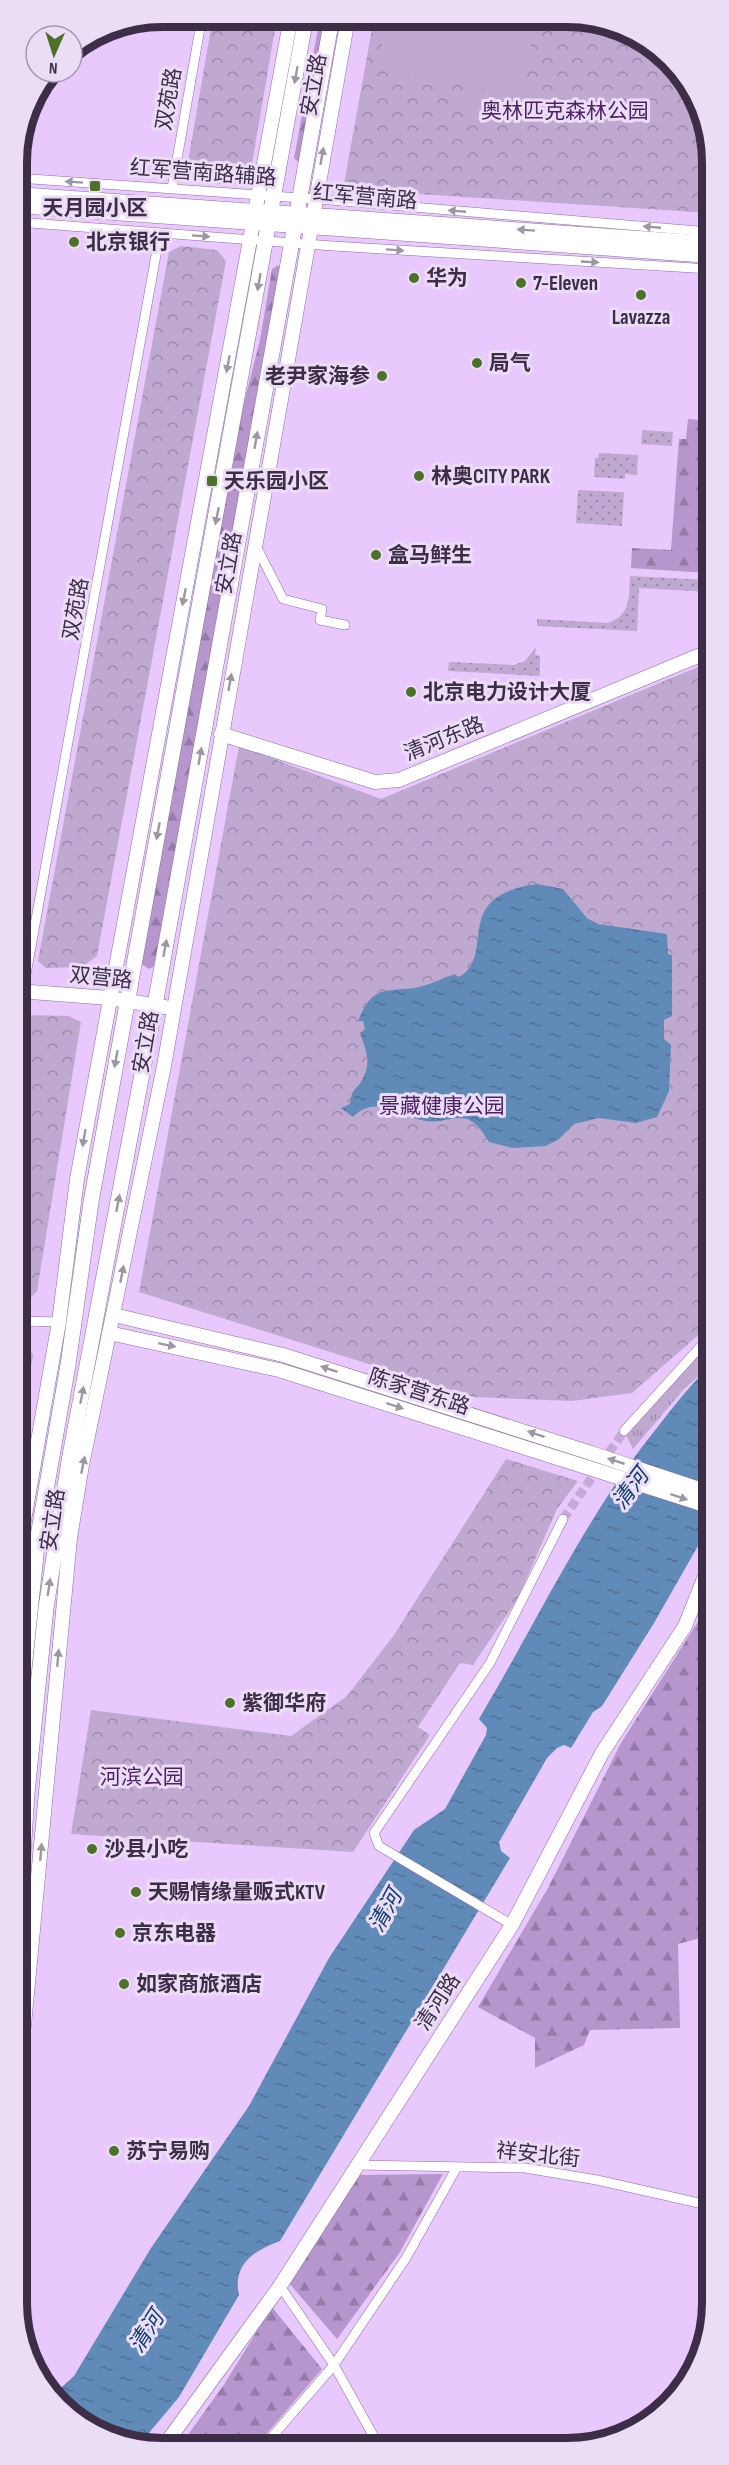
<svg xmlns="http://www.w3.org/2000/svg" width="729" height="2465" viewBox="0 0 729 2465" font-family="'Sofia Sans Condensed','Noto Sans SC',sans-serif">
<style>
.grass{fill:url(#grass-tufts)}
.forest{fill:url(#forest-firs)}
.park{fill:url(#park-crowns)}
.garden{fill:url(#garden-dots)}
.pitch{fill:#c0a9d0}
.water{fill:url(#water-ripples)}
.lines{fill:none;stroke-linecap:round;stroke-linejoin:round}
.street-tunnel{stroke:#c6a9d9;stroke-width:9;stroke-dasharray:9 4.5;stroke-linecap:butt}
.street-casing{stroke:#906ba8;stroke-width:10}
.secondary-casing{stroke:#906ba8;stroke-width:15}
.primary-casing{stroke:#906ba8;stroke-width:16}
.street{stroke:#fff;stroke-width:9}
.secondary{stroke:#fff;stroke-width:14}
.primary{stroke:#fff;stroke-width:15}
.secondary-bridge-casing{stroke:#906ba8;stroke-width:15;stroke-linecap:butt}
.secondary-bridge{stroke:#fff;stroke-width:14}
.oneway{fill:#9e96a3}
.poi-dot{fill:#4d7129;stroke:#ecddf7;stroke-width:2}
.labels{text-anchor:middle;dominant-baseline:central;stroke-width:6;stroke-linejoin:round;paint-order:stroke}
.street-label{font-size:21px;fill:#3d2d47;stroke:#ecddf7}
.park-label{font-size:21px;fill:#4c2263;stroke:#ecddf7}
.poi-label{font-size:21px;font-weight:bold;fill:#3d2d47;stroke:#ecddf7;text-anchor:start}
.water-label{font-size:22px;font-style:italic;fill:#103e6b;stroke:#ecddf7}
.rim{fill:none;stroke:#3d2d47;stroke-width:8}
</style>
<defs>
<pattern id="grass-tufts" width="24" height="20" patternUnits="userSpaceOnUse" patternTransform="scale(1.5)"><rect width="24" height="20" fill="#c0a9d0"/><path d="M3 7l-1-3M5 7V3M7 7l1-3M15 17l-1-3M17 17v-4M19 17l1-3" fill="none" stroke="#9d8aab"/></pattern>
<pattern id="forest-firs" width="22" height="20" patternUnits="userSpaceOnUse" patternTransform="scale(1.5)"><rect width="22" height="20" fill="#b696cc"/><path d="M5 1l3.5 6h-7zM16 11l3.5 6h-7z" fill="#957ba7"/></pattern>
<pattern id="park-crowns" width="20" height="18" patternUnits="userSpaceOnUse" patternTransform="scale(1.5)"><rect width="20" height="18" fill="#c0a9d0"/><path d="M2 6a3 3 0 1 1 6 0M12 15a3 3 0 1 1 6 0" fill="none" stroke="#9d8aab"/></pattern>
<pattern id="garden-dots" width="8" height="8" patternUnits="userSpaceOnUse" patternTransform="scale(1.5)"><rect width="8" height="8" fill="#c0a9d0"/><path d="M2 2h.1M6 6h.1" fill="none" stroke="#9d8aab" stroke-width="1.8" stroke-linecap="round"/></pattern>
<pattern id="water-ripples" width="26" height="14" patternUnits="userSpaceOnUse" patternTransform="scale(1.5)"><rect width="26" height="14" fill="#608ab8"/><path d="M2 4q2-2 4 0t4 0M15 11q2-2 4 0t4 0" fill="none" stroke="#507197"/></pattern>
</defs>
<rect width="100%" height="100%" fill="#e8c8fd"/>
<path class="grass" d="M711,1335V1366L684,1389L633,1449L624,1431Z"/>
<path class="forest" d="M320,18H335L300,164L294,158Z
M278,265L283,270L155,966L149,969L140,963L235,438L260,340L272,269Z
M688,419L710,421V571L708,573L631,568L632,548L671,550L679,439H686Z
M711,1601L712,1935L678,1944L680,2028L590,2030L584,2045L535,2068V2038L478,2007L548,1888L621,1743Z
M443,2174L400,2252L337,2339L289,2283L357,2175Z
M272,2307L322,2369L256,2446H180L225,2383Z"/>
<path class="park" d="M213,17H277L251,170L234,185L197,182L186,173Z
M374,18L596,19L670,59L710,134V213L343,189Z
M181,246L217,250L226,261L97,956L82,967L46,968L38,961L169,252Z
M710,662L711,873L708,875L706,1142L711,1149V1324L632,1393L572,1401L474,1397L139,1292L239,746L381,799Z
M26,1015L69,1016L81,1022L37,1291L22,1306H18V1058Z
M18,1336H21L33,1355L18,1444Z
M506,1459L578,1481L557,1509L518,1598L473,1665L460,1663L418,1727L430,1735L353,1852L71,1834L91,1710L291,1736L347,1696L394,1635Z"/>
<path class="garden" d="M642,430L673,432L672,446L641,444Z
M599,453L638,455L637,475L625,474V479L594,477L595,458H598Z
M578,490L624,492L622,526L576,523Z
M630,576L710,580V592L639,588L637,631L537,626V619L608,623C631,615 629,597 630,576Z
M536,647L535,655L540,656V676L448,671L449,662L514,665L525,661Z"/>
<path class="pitch" d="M387,18L471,19L533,30L522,96L377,70Z
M465,88L524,99L520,121L461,111Z"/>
<path class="water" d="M537,884L563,889L587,918L598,924L667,934L668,954L672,955V1016L664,1020V1039L671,1045L669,1091L657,1117L636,1123L599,1118L574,1124L559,1139L546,1146L513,1148L489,1142C483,1133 478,1123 467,1119C454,1115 439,1124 426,1121C400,1117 377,1093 353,1117L341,1108L350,1104C353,1085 355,1093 362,1080C372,1063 366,1050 360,1033L365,1029L363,1021H358C372,986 383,992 414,988C428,986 442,978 455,974L458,978C499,954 448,896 537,884Z
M711,1366V1523L654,1623L602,1706L593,1712L571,1748L564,1745L557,1748L547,1758L499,1842L501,1851L510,1858L280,2241C255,2250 232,2264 239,2295L179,2397L138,2446L59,2406L53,2395L74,2376L151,2248L249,2106L329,1958L414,1830L445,1809L486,1735L487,1728L479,1719C538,1620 587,1513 660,1424C676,1403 692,1383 711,1366Z"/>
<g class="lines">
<path class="street-tunnel" d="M563,1519L624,1431"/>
<g class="street-casing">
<path id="street" d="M17,178L330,200L710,232
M172,188L202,17
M17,222L333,246L710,269
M255,544L283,599L322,609L320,620L345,625
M23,991L160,233
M18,1321L59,1322
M624,1431L711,1335
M512,1925L379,1846L374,1833L490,1663L563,1519
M357,2165L525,2168L597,2180L712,2206
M280,2286L334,2365L379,2446
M264,2446L334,2365L406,2258L457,2167"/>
</g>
<g class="secondary-casing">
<path id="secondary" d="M17,194L710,243
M17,206L710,256
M221,734L375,782L399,780L710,651
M18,991L109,998L165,1007
M114,1315L283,1355L591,1453
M109,1333L279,1370L583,1466
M18,1554L59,1322L77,1179L291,17
M19,2078L70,1538L82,1465L164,1066L348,18
M164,2446L280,2286L512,1925L602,1753L685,1626L711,1561"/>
</g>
<g class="primary-casing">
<path id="primary" d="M19,1717L38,1536L68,1365L91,1202L306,17
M19,1917L27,1793L46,1608L69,1461L155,1005L332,18"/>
</g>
<use href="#street" class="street"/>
<use href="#secondary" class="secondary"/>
<use href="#primary" class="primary"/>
<g class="secondary-bridge-casing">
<path id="secondary-bridge" d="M591,1453L711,1493
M583,1466L711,1507"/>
</g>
<use href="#secondary-bridge" class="secondary-bridge"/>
</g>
<defs><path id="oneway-solid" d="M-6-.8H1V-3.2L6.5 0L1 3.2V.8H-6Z" transform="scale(1.5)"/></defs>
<g class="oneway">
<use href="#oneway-solid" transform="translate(296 75) rotate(100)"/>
<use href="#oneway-solid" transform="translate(322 156) rotate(-80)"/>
<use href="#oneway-solid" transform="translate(74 182) rotate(-176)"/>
<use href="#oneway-solid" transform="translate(457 211) rotate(-175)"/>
<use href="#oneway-solid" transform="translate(652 227) rotate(-175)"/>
<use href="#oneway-solid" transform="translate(526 230) rotate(-176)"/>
<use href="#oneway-solid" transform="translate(201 236) rotate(4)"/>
<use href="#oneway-solid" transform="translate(395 250) rotate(4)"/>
<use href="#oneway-solid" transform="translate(590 262) rotate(3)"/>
<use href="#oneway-solid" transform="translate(259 282) rotate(100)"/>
<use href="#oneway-solid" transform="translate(228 364) rotate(101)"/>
<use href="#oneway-solid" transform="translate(256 440) rotate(-80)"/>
<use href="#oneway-solid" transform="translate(217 516) rotate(101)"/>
<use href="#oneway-solid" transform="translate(184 597) rotate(101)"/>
<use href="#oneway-solid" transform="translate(230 682) rotate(-80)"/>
<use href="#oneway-solid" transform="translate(200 756) rotate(-80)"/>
<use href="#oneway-solid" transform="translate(158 831) rotate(101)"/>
<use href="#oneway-solid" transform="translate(165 948) rotate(-80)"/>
<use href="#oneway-solid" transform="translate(116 1059) rotate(100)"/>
<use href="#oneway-solid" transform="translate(84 1138) rotate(100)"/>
<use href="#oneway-solid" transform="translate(118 1203) rotate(-79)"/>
<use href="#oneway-solid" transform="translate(122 1274) rotate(-79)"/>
<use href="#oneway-solid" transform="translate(167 1345) rotate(12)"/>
<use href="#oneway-solid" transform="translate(329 1369) rotate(-162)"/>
<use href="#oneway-solid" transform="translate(82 1395) rotate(-79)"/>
<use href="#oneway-solid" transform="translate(395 1406) rotate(18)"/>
<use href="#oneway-solid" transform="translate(536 1434) rotate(-161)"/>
<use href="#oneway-solid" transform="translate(616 1461) rotate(-162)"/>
<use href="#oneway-solid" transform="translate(83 1465) rotate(-79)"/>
<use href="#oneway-solid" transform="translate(679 1497) rotate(18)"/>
<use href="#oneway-solid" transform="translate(49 1587) rotate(-81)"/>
<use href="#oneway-solid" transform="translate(58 1658) rotate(-85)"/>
<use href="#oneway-solid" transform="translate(41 1852) rotate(-85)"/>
</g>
<g class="poi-dot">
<rect x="89" y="180" width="12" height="12" rx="3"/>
<circle cx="74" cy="242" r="6"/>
<circle cx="414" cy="278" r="6"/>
<circle cx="521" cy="283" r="6"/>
<circle cx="641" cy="295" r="6"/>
<circle cx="477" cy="363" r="6"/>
<circle cx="382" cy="376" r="6"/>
<circle cx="419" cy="476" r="6"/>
<rect x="206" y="475" width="12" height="12" rx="3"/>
<circle cx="376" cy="555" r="6"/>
<circle cx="411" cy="692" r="6"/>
<circle cx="230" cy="1703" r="6"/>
<circle cx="92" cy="1849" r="6"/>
<circle cx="136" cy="1892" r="6"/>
<circle cx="120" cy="1933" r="6"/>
<circle cx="124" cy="1984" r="6"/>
<circle cx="114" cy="2151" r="6"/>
</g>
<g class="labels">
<g class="street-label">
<text transform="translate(314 85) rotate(-80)">安立路</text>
<text transform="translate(169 99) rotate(-80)">双苑路</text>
<text transform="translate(203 173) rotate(4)">红军营南路辅路</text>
<text transform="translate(365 197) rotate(5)">红军营南路</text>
<text transform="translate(229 563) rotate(-80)">安立路</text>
<text transform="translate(76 609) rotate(-80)">双苑路</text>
<text transform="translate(444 739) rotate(-22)">清河东路</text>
<text transform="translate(101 978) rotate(6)">双营路</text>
<text transform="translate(146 1042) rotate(-80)">安立路</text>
<text transform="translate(419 1392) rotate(18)">陈家营东路</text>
<text transform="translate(53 1520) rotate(-82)">安立路</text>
<text transform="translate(438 2002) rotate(-57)">清河路</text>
<text transform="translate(538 2155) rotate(6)">祥安北街</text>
</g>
<g class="park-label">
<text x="565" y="111">奥林匹克森林公园</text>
<text x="442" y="1106">景藏健康公园</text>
<text x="142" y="1777">河滨公园</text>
</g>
<g class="poi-label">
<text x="95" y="208" text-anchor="middle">天月园小区</text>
<text x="86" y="242">北京银行</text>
<text x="426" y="278">华为</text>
<text x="533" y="283">7-Eleven</text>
<text x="641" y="317" text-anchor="middle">Lavazza</text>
<text x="489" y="363">局气</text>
<text x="370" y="376" text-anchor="end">老尹家海参</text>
<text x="431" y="476">林奥CITY PARK</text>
<text x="224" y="481">天乐园小区</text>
<text x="388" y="555">盒马鲜生</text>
<text x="423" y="692">北京电力设计大厦</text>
<text x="242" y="1703">紫御华府</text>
<text x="104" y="1849">沙县小吃</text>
<text x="148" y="1892">天赐情缘量贩式KTV</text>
<text x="132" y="1933">京东电器</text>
<text x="136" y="1984">如家商旅酒店</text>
<text x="126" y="2151">苏宁易购</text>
</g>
<g class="water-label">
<text transform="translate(631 1489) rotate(-53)">清河</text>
<text transform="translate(386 1911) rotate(-61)">清河</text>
<text transform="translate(147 2332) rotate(-57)">清河</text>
</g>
</g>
<path d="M0 0H729V2465H0ZM162 27H567A135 135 0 0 1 702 162V2303A135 135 0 0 1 567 2438H162A135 135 0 0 1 27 2303V162A135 135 0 0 1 162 27Z" fill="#ecddf7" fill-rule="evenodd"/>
<path class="rim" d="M162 27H567A135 135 0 0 1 702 162V2303A135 135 0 0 1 567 2438H162A135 135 0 0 1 27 2303V162A135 135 0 0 1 162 27Z"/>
<g transform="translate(54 54) rotate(183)"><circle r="28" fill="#ecddf7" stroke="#a697b1" stroke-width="1.5"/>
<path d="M0-4.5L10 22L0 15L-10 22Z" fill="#4d7129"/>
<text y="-9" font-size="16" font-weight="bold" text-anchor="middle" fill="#3d2d47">N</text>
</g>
</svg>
